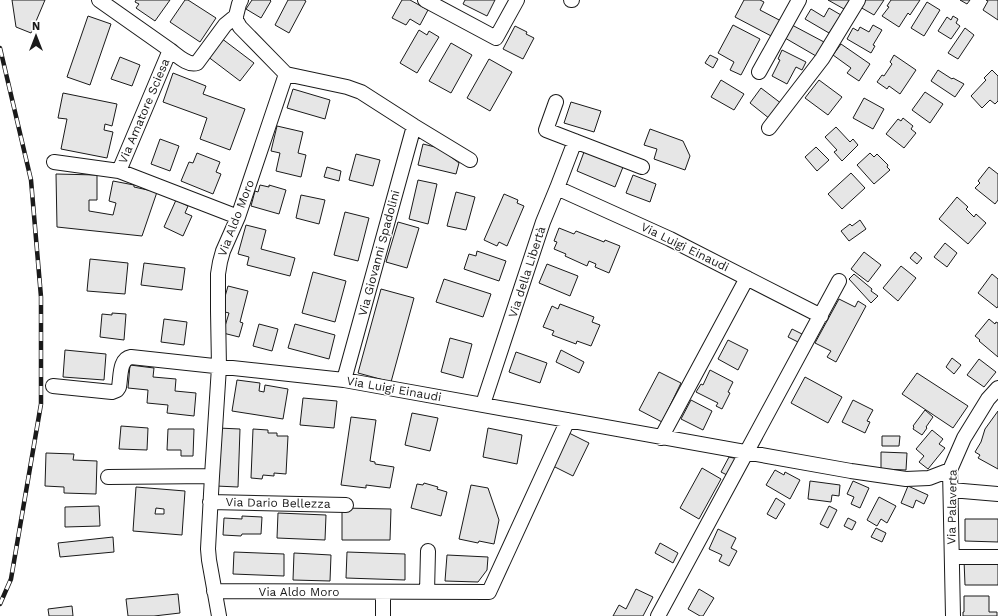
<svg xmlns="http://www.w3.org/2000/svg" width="998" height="616" viewBox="0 0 998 616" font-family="'Work Sans',sans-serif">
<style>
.building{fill:#e6e6e6;stroke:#1a1a1a;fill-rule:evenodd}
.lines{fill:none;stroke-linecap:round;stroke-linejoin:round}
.minor-casing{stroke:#1a1a1a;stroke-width:16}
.minor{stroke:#fff;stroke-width:14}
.rail-casing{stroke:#1a1a1a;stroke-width:4.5}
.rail{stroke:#fff;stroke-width:3;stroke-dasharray:9;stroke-linecap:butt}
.labels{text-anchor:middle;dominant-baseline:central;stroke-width:3;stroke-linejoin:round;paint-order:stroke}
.street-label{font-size:12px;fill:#1a1a1a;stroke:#fff}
</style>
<rect width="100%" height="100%" fill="#fff"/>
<path class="building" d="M12,0H45L31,33L16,27Z
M136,0H170L155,21L136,8L139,4L135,2Z
M185,0H188L216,18L200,42L170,22Z
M252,0H270L271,1L261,18L246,9Z
M288,0H304L306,1L289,33L275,25Z
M402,0H410L428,10L420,25L410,19L406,25L392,18Z
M465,0H495L487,16L463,4Z
M744,0H760L764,2L760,10L783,22L775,38L735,17Z
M828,0H850L844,9Z
M864,0H884L874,15L860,7Z
M891,0H920L910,15L908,13L899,27L882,16L889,7L887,6Z
M960,0H970L967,4Z
M986,0H998V20L983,10L988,1Z
M927,2L940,10L924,36L911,28Z
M829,8L841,15L829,33L805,19L811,9L824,17Z
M88,16L111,24L90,85L67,77Z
M953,16L958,19L956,23L960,26L951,39L938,31L947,17L951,20Z
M733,25L760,39L741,75L730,70L734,62L718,53Z
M792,25L824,42L816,56L785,38Z
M873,25L882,30L873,45L875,46L871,53L847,39L853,28L858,31L860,27L869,32Z
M515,26L527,32L526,34L534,38L523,59L503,49Z
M965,28L974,35L958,59L948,53Z
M419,30L427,35L429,31L439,37L417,73L400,63Z
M221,38L254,63L240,81L207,56Z
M451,43L472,55L451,93L429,81Z
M841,44L870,64L859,81L847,73L851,68L833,55Z
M782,50L806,62L802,70L796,67L787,84L772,76L780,60L778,59Z
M710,55L718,59L713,68L705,63Z
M894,55L916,70L900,94L889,86L887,89L877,82L882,75L884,76L892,64L890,62Z
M120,57L140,65L132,86L111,79Z
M489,59L512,72L490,111L467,98Z
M938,70L952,79L953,78L964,84L955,97L931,81Z
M992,70L998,76V101L995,104L990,100L982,108L971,96L986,80L984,78Z
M173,73L206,86L203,94L245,109L230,150L200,139L207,118L163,102Z
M721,80L744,94L734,110L711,97Z
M819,80L842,97L828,115L805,98Z
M761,88L782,104L770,119L750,103Z
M293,89L330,100L325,119L287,108Z
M925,92L943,104L930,123L912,110Z
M63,93L117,104L112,126L105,124L104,130L113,132L107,158L61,149L67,119L58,118Z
M864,98L884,109L873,129L853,118Z
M571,102L601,111L594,132L564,123Z
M903,118L913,126L911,129L916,133L904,148L886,134L898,119L901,121Z
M277,126L303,132L298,153L306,155L301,177L276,171L280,153L271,151Z
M836,127L850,142L853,139L858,145L842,161L834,152L837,150L825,137Z
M650,129L683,141L690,156L685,170L654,159L657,149L644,145Z
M160,139L179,146L170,171L151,164Z
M423,144L439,148L459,163L456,174L418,165Z
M816,147L829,160L817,171L805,157Z
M584,152L623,167L615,187L577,171Z
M197,153L220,162L216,172L221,174L213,194L181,181L189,162L193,163Z
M870,153L874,157L877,154L888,165L887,167L890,170L874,184L857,165Z
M356,154L380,160L373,186L349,180Z
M327,167L341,171L339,181L324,177Z
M989,167L998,174V200L995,204L975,188L980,183L978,181Z
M851,173L865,188L842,209L828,194Z
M56,174L97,175V200H89V211L113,215L116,203L109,201L113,181L134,185V187L157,192L142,236L57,227Z
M633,175L656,184L650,202L626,193Z
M418,180L437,184L428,224L409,219Z
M260,185L269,187V185L286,190L279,214L251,206L255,191L258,192Z
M456,192L475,197L466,230L447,226Z
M504,194L518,200L517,203L524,206L507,246L499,242L497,246L484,240Z
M301,195L325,200L319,224L296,218Z
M957,197L968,207L966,209L974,217L976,214L986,223L968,244L939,219Z
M176,200L188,206L185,213L192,216L183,236L164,227Z
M345,212L369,218L358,261L334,255Z
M860,220L866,229L849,241L841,231L850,224L852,226Z
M398,222L419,228L407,268L386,262Z
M246,225L266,230L261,249L295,258L290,276L247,265L249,257L238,254Z
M559,228L574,234L576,231L604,242L605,240L620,246L609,273L595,267L596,264L589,261L587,266L565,256L566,254L554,249L557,242L554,241Z
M945,243L957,253L947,267L934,257Z
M477,251L506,261L499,281L464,269L469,254L476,256Z
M864,252L881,265L868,282L851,269Z
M915,252L922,258L917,264L910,258Z
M90,259L128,263L125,294L87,291Z
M144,263L185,268L182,290L141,285Z
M547,264L578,276L570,296L539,283Z
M901,266L916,278L898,301L883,288Z
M313,272L346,281L335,322L302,313Z
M854,274L872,289L871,291L878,296L871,303L849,279Z
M992,274L998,279V306L997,308L978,293Z
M444,279L491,294L483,317L436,302Z
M228,286L248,291L240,322L243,323L239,337L223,333L229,313L221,311Z
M381,289L414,298L391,382L358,373Z
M839,299L855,307L858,301L866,306L836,362L827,357L831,351L815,343Z
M560,304L594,317L592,322L600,325L591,346L577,341L576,344L552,335L554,331L543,327L552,306L558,309Z
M112,313L126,314L124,340L100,337L102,314L112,315Z
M164,319L187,322L184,345L161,342Z
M989,319L995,324L996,322L998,323V357L979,341L980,340L975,336Z
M259,324L278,329L272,351L253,346Z
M295,324L335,335L329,359L288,348Z
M792,329L804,335L800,343L788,337Z
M450,338L472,344L463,378L441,372Z
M728,340L748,350L738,370L718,359Z
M65,350L106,354L104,380L63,377Z
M561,350L584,362L579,373L556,362Z
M516,352L547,363L540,383L509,372Z
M952,358L961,365L954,374L946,367Z
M979,359L996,372L984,387L967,375Z
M130,365L154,368L153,377L176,379L175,391L196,393L194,416L167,413L168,405L147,403L148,390L128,388Z
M710,370L733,382L728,392L730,393L722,409L716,406L718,403L696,392L701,384L703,385Z
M659,372L681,383L662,422L639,410Z
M917,373L968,406L953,428L902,394Z
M805,377L842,397L828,423L791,403Z
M237,380L260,383L259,391L264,392L265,385L288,389L283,419L232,411Z
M303,398L337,401L334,428L300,425Z
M691,400L712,411L703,430L681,419Z
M853,400L873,410L867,421L870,422L865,433L842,422Z
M925,410L933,417L926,427L927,428L922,435L913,429L914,427L913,426Z
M998,411V469L978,458L980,455L975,452L981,442L985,429Z
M412,413L438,418L430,451L405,445Z
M351,417L376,420L370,461L375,462V464L394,467L390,488L366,485V488L341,485Z
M121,426L148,428L147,450L119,449Z
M218,428L240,429L238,487L216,486Z
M488,428L522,435L517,464L483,457Z
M168,429H194L193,456H181V450H167Z
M253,429L268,430V433H277V436H288L286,474L274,473V476L263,475L262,479L251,478Z
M932,430L943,439L939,444L945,448L928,469L919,462L924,456L916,449Z
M569,433L589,443L573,476L553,466Z
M882,436H900L899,446H882Z
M881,452L907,453L906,470L881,469Z
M46,453L74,454L73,460L97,461L96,494L64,493V487L45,486Z
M729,457L738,459L729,476L721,472Z
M702,468L721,479L699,519L680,508Z
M775,470L784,475L785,472L800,480L790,499L766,485Z
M810,481L840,485L839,496L832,495L831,502L808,499Z
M853,481L869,488L860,508L851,504L854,497L847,494Z
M424,483L438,487L437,489L447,492L441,516L411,508L417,484L423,485Z
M471,485L488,488L499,520L494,544L479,541L478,543L459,539Z
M908,486L928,495L924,504L916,500L913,508L901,503Z
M136,487L185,491L182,535L133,531ZM156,508L164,509V514H155Z
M879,497L896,506L887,523L881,519L877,526L867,520Z
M776,498L785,504L776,519L767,514Z
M99,506L100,526L65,527V507Z
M829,506L837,510L828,528L820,524Z
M342,508L391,509L390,540H342Z
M278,513L326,515L325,540L277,538Z
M242,516L262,517L261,534H242L241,536L223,535L224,518L242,519Z
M848,518L856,522L852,530L844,526Z
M965,519H998V542L965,541Z
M876,528L886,533L882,542L871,537Z
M718,529L736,538L731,548L737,551L729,566L719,561L722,555L709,549Z
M113,537L114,552L60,557L58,543Z
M660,543L678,553L673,563L655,553Z
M234,552L284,554V576L233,574Z
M347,552L405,554V580L346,578Z
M294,553L331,555L330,581L293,580Z
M447,555L488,557L487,570L478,582L445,581Z
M964,560H998V585H965Z
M636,589L653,597L643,616H613L619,605L626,609Z
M699,589L714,598L703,616H700L688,609Z
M178,594L180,613L154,616H128L126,599Z
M964,596H989V612H997V616H963V612H964Z
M72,606L73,616H49L48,609Z"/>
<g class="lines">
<g class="minor-casing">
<path id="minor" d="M99,0L170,50
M425,0L496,38L517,0
M571,0H572
M236,16V20L240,27L286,74
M759,72L799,0
M286,74L347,87L361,92L414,126L470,160
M556,102L546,130L642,167
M769,128L822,59L858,0
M54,162L119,171
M557,188L670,239L821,316
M238,217L119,171L170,50C178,56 188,66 197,63L225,25L236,16L239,4L241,0
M344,380L414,126
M53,386L112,392L117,390L119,387C121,377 119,359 131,357L344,380L851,471L906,479L929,478L950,470
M483,404L543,222L557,188L575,141
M661,438L747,278
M108,477L212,476
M951,490L998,494
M210,502L346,505
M952,557H998
M214,591L489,592L568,420
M427,592L428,551
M219,616L209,560L208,549L212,476L219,367L218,311V274L220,262L223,251L238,217L286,74
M383,616V592
M658,616L839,281
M953,616L950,470L964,438L988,399L998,388"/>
</g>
<use href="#minor" class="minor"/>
<g class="rail-casing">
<path id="rail" d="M0,48L31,180L41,297V404L11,579L0,604"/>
</g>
<use href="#rail" class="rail"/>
</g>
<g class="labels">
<g class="street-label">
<text transform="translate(144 111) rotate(-67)">Via Amatore Sciesa</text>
<text transform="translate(236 218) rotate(-69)">Via Aldo Moro</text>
<text transform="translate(685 247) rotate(26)">Via Luigi Einaudi</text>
<text transform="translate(379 253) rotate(-75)">Via Giovanni Spadolini</text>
<text transform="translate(527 272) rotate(-72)">Via della Libertà</text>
<text transform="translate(394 389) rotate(10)">Via Luigi Einaudi</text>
<text transform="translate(278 503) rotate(1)">Via Dario Bellezza</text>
<text transform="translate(952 507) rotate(-89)">Via Palaverta</text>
<text x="299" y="592">Via Aldo Moro</text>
</g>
</g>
<g transform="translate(36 36)" stroke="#ffffff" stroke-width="3" paint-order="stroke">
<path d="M0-3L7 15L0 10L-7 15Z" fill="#1a1a1a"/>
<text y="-6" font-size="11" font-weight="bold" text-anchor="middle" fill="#1a1a1a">N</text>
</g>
</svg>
